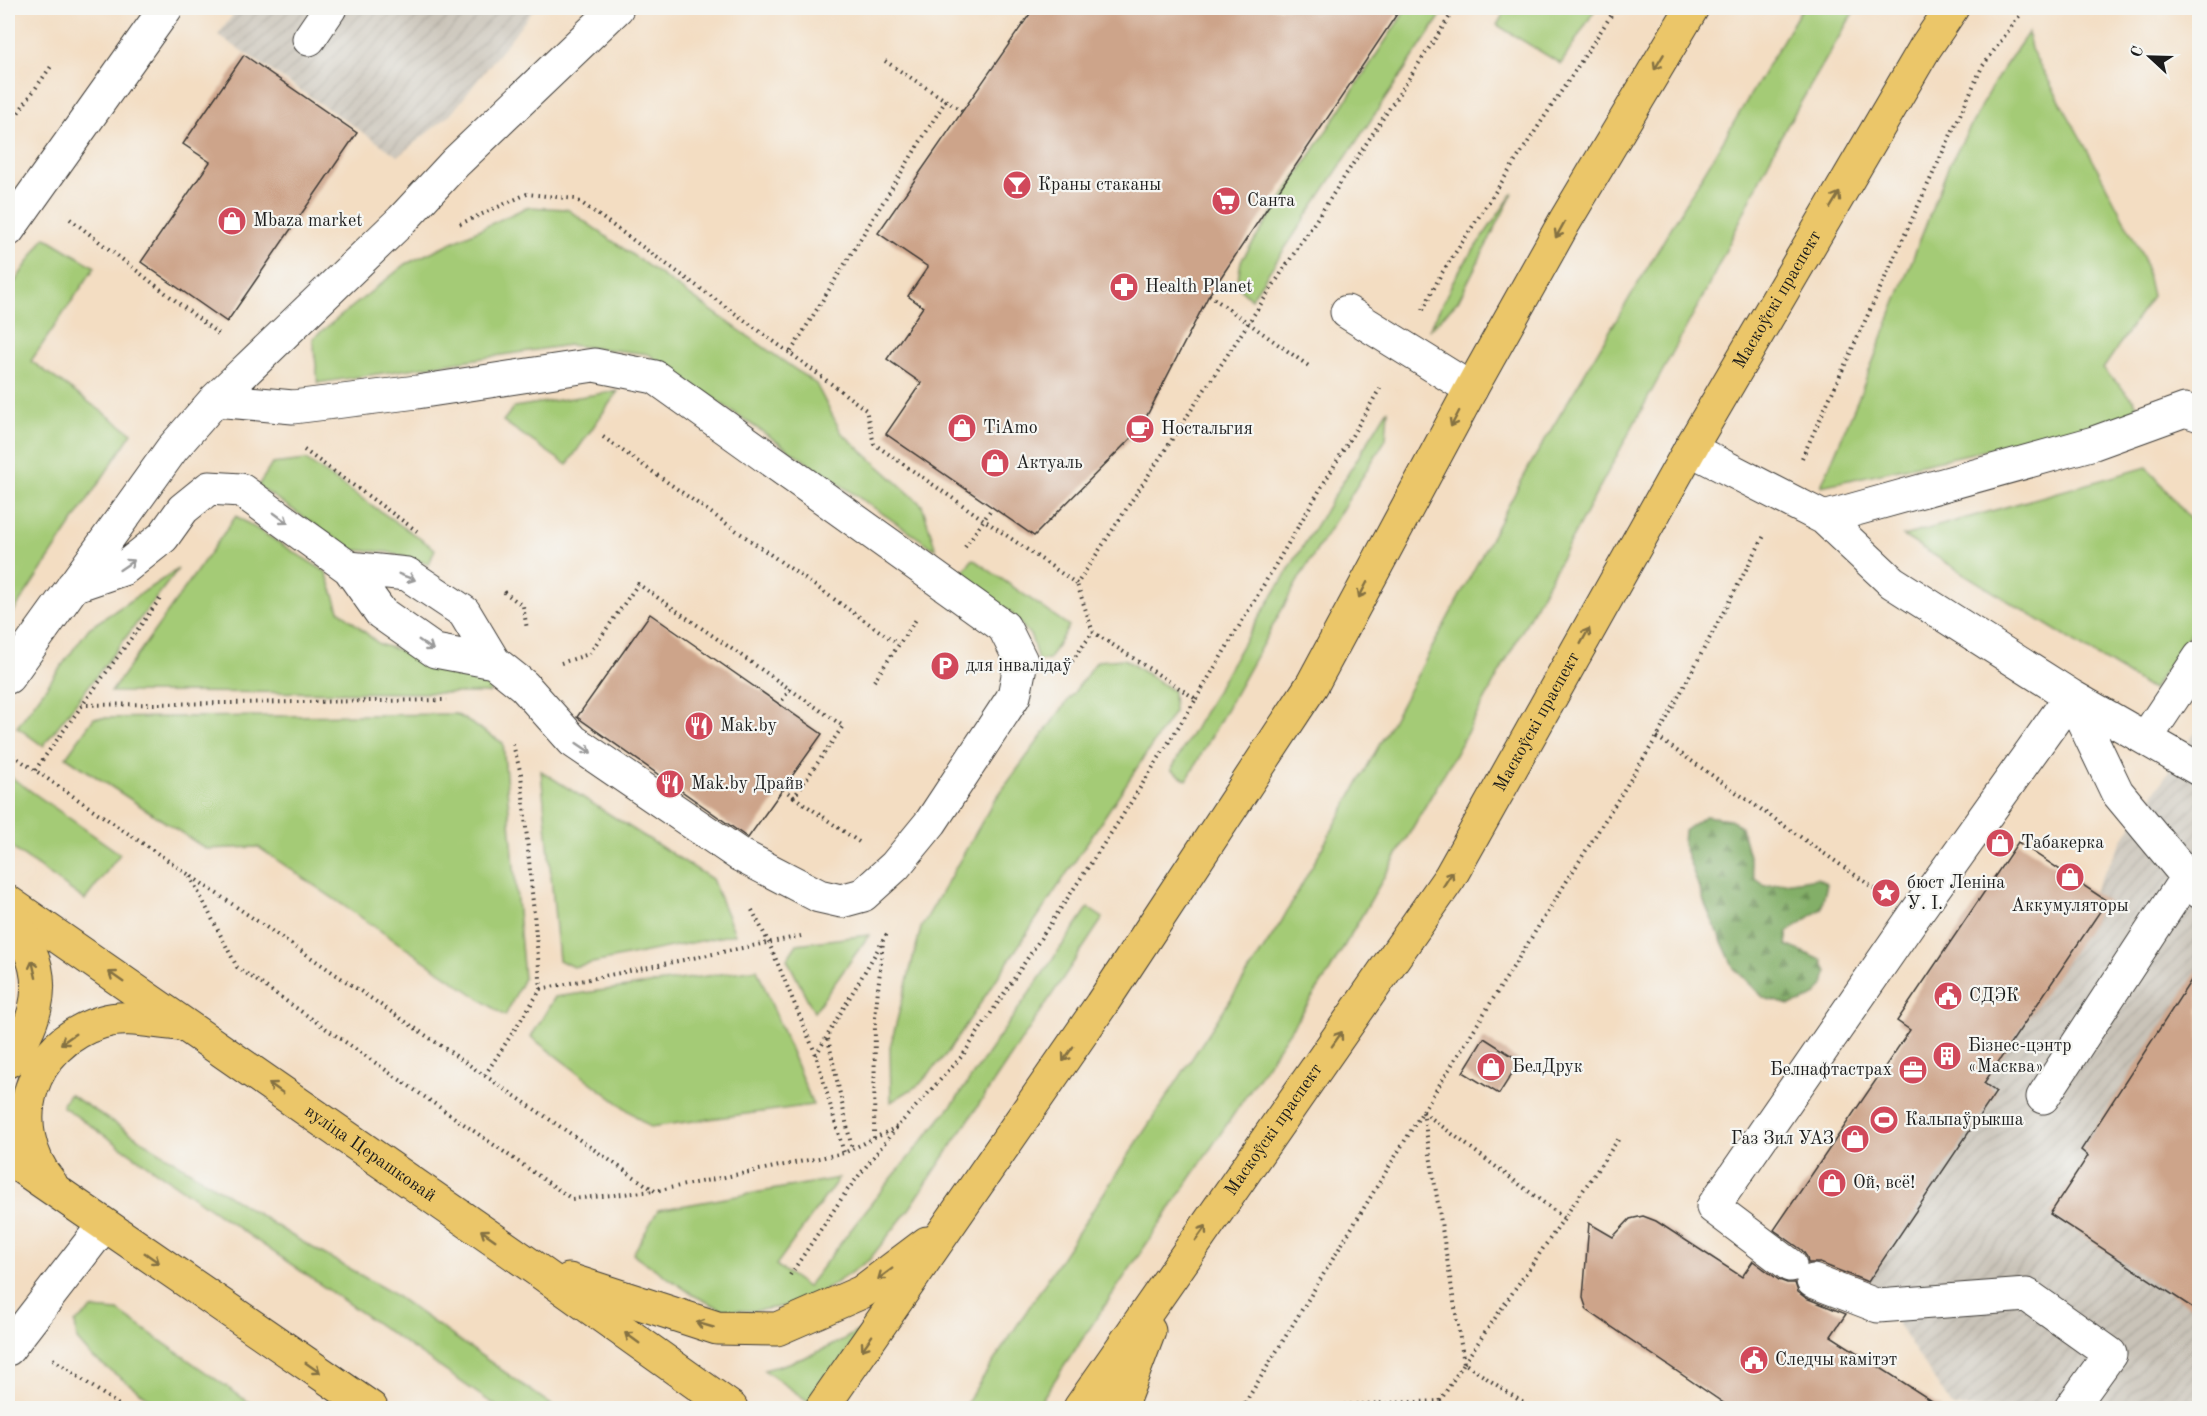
<svg xmlns="http://www.w3.org/2000/svg" width="2207" height="1416" viewBox="0 0 2207 1416" font-family="'Old Standard TT',serif">
<style>
.industrial{fill:url(#industrial-furrows)}
.green{fill:#a4cb76;stroke:#607449;stroke-width:1.5}
.forest{fill:url(#forest-firs);stroke:#506642;stroke-width:1.5}
.building{fill:#cda48a}
.lines{fill:none;stroke-linecap:round;stroke-linejoin:round}
.minor-casing{stroke:#3c3935;stroke-width:35}
.major-casing{stroke:#3c3935;stroke-width:35}
.path{stroke:#3c3935;stroke-width:4;stroke-dasharray:1.5 4.5;stroke-linecap:butt}
.minor{stroke:#fff;stroke-width:33}
.major{stroke:#ebc669;stroke-width:33}
.oneway{stroke:#847142}
.oneway2{stroke:#999}
.labels{text-anchor:middle;dominant-baseline:central;stroke-width:4.5;stroke-linejoin:round;paint-order:stroke}
.poi-label{font-size:18px;fill:#1c1c1c;stroke:#f6f6f2;text-anchor:start}
.street-label{font-size:18px;fill:#1c1c1c;stroke:#f6f6f2}
</style>
<defs>
<pattern id="industrial-furrows" width="10" height="10" patternUnits="userSpaceOnUse" patternTransform="scale(1.5)"><rect width="10" height="10" fill="#c9c3b8"/><path d="M-1 1l2-2M0 10L10 0M9 11l2-2" fill="none" stroke="#aca79e"/></pattern>
<pattern id="forest-firs" width="22" height="20" patternUnits="userSpaceOnUse" patternTransform="scale(1.5)"><rect width="22" height="20" fill="#83af67"/><path d="M5 1l3.5 6h-7zM16 11l3.5 6h-7z" fill="#6a8e54"/></pattern>
</defs>
<rect width="100%" height="100%" fill="#f6f6f2"/>
<filter id="ink" filterUnits="userSpaceOnUse"><feTurbulence type="fractalNoise" baseFrequency=".0167" numOctaves="2"/><feDisplacementMap in="SourceGraphic" scale="12" xChannelSelector="R" yChannelSelector="G"/><feConvolveMatrix kernelMatrix="1 2 1 2 8 2 1 2 1" color-interpolation-filters="sRGB"/></filter>
<filter id="wash" filterUnits="userSpaceOnUse"><feTurbulence type="fractalNoise" baseFrequency=".008" numOctaves="4" result="noise"/><feDisplacementMap in="SourceGraphic" scale="24" xChannelSelector="R" yChannelSelector="G"/><feGaussianBlur stdDeviation="1.35" result="paint"/><feColorMatrix in="noise" values="0 0 0 0 0 0 0 0 0 0 0 0 0 0 0 0 0 1.4 0 .05"/><feComposite in="paint" operator="in"/></filter>
<g filter="url(#wash)">
<rect width="100%" height="100%" fill="#f3ddc2"/>
<path class="industrial" d="M238,8H535L451,114L398,156L218,35Z
M2199,727V1408H1953L1869,1280L1996,1092L1984,1083L2128,831Z"/>
<path class="green" d="M1407,8H1446L1251,299L1237,285L1241,261Z
M1507,8H1596L1561,64L1497,25Z
M1802,8H1856L1781,136L1708,287L1456,753L1328,974L1036,1408H963L1280,924L1398,711L1530,465Z
M2028,33L2031,49L2094,162L2143,256L2152,296L2103,369L2133,399L2143,416L1821,486L1861,392L1949,165L2000,73Z
M1513,193L1458,301L1429,330L1457,274Z
M527,207L567,209L816,384L841,432L922,505L936,550L648,354L569,345L318,383L313,338L406,264Z
M45,237L95,267L31,361L132,433L8,620V292Z
M618,391L567,465L503,421L514,407Z
M1388,409L1386,439L1300,577L1187,780L1171,770L1247,637Z
M306,460L435,549L429,564L387,552L352,550L258,486L272,464Z
M2147,467L2190,519L2200,557L2199,620L2152,690L1903,536Z
M236,516L326,572L339,610L379,644L495,681L489,693L111,692Z
M973,559L1069,626L1049,659L1038,661L1031,636L1011,613L960,575Z
M178,569L43,746L17,727L89,628Z
M1124,659L1173,691L1174,712L948,1052L920,1084L891,1102L890,1047L921,928L994,801L1097,661Z
M456,714L503,743L524,978L505,1016L258,847L206,849L66,757L94,718Z
M541,771L712,879L735,934L573,967L559,960Z
M8,775L120,854L85,900L8,845Z
M1088,908L1103,918L910,1208L869,1260L819,1294L798,1304L754,1311L723,1310L695,1296L633,1254L658,1210L839,1178L776,1265L807,1287L873,1201L955,1101Z
M869,935L814,1012L787,959L797,944Z
M757,969L813,1105L650,1127L531,1037L555,997Z
M69,1094L294,1237L390,1292L556,1408H499L62,1106Z
M92,1309L118,1311L257,1408H162L92,1357L77,1340L75,1323Z
M868,1325L812,1404L764,1370C802,1361 835,1346 868,1325Z"/>
<path class="forest" d="M1705,816L1730,819L1741,827L1755,878L1765,886L1817,878L1827,884L1821,909L1788,932L1786,945L1822,960L1827,972L1824,985L1815,996L1802,1002L1789,1005L1764,998L1734,968L1706,907L1683,844L1684,831Z"/>
<g id="blocks">
<path class="building" d="M1034,8H1401L1209,295L1140,429L1034,536L886,434L921,383L887,359L923,307L908,296L928,267L878,233Z
M244,55L357,133L227,322L141,262L210,162L183,144Z
M650,614L822,734L748,838L577,717Z
M2018,842L2107,901L1984,1083L1996,1092L1868,1282L1820,1263H1808L1807,1257L1802,1250L1774,1230L1910,1030L1897,1021Z
M2199,968V1312L2050,1214L2088,1156L2081,1150Z
M1484,1038L1520,1061L1499,1094L1463,1072Z
M1643,1216L1656,1221L1742,1277L1753,1261L1779,1280L1787,1283H1795L1798,1292L1806,1298L1846,1314L1831,1336L1943,1408H1731L1587,1310L1583,1298L1589,1223L1613,1237L1630,1219Z"/>
</g>
</g>
<g filter="url(#ink)">
<use href="#blocks" fill-opacity="0" stroke="#3c3935" stroke-width="1.5"/>
<g class="lines">
<g class="minor-casing">
<path id="minor" d="M309,39L330,8
M8,230L166,8
M1347,312L1471,389
M1690,449L1824,518L1892,582L2071,696L2200,770
M1824,518L2094,443L2185,410L2200,415
M349,568L407,574L464,612L494,662
M73,586L123,569L163,537L183,509L209,488L241,490L349,568L381,613L435,651L494,662L524,686L573,741L740,855L819,896L841,901L863,895L895,866L931,822L1014,696L1021,661L1004,627L655,377L594,365L417,392L293,407L215,400
M8,677L172,449L215,400L402,220L455,163L617,8
M2146,738L2200,657
M2043,1097L2187,877
M1790,1265L1713,1207L1914,916L2071,696L2117,792L2200,892
M1813,1281L1878,1306L2027,1295L2110,1354L2071,1408
M8,1349L104,1225"/>
</g>
<g class="major-casing">
<g id="major">
<path id="s1" d="M8,902L536,1269L731,1408"/>
<path d="M8,1061C33,1029 48,989 29,949C22,934 14,919 8,903"/>
<path d="M8,1158L371,1408"/>
<path d="M51,1184C3,1125 30,1043 102,1022C127,1014 155,1023 180,1024"/>
<path d="M569,1280L717,1328L777,1329L862,1292L927,1243"/>
<path d="M822,1408L1101,1005L1312,685L1471,389L1565,221L1692,8"/>
<path id="s2" d="M1080,1408L1450,877L1690,449L1925,48L1952,8"/>
<path d="M1120,1408L1149,1331"/>
</g>
</g>
<path class="path" d="M885,61L962,111
M946,100L790,353L866,410L874,444L1077,584L1452,13L1468,8
M8,127L52,65
M70,219L221,336
M460,224L527,194L576,199L790,353
M1209,295L1310,367
M1423,310L1440,276L1616,8
M603,437L898,644
M304,450L417,531
M1802,458L1982,67L2025,8
M965,547L992,508
M504,592L523,606L527,629
M561,663L589,654L638,584L843,726L794,797L859,842
M1065,671L1093,632
M874,681L917,618
M1196,699L1382,385
M81,705L447,700
M779,705L790,689
M1657,737L1878,891
M8,752L655,1191L844,1153L897,1127
M35,770L162,596
M783,789L794,797
M190,876L237,967L572,1199L654,1191
M752,910L769,943L816,1055L844,1153
M541,989L801,936
M828,1039L852,1149
M816,1055L888,932
M485,1075L541,989L521,774L512,741
M1423,1112L1464,1363
M1423,1112L1564,1218
M874,1138L875,1018L883,942
M790,1275L846,1192L897,1127L963,1055L1121,818L1196,699L1093,632L1077,584
M53,1359L123,1408
M1464,1363L1620,1137
M1440,1401L1464,1363L1531,1408
M1242,1408L1423,1111L1657,737L1765,534
M1260,1408L1440,1401L1451,1408"/>
<use href="#minor" class="minor"/>
<use href="#major" class="major"/>
</g>
<defs><path id="oneway-shaft" d="M-6 0H5M1.5-3L5.5 0L1.5 3" fill="none" stroke-width="1.6" stroke-linecap="round" stroke-linejoin="round" transform="scale(1.5)"/></defs>
<g class="oneway">
<use href="#oneway-shaft" transform="translate(1659 62) rotate(121)"/>
<use href="#oneway-shaft" transform="translate(1835 200) rotate(-59)"/>
<use href="#oneway-shaft" transform="translate(1560 230) rotate(119)"/>
<use href="#oneway-shaft" transform="translate(1455 419) rotate(118)"/>
<use href="#oneway-shaft" transform="translate(1363 590) rotate(118)"/>
<use href="#oneway-shaft" transform="translate(1585 636) rotate(-61)"/>
<use href="#oneway-shaft" transform="translate(1448 879) rotate(-57)"/>
<use href="#oneway-shaft" transform="translate(34 969) rotate(-103)"/>
<use href="#oneway-shaft" transform="translate(116 977) rotate(-145)"/>
<use href="#oneway-shaft" transform="translate(68 1039) rotate(145)"/>
<use href="#oneway-shaft" transform="translate(1337 1039) rotate(-55)"/>
<use href="#oneway-shaft" transform="translate(1068 1054) rotate(125)"/>
<use href="#oneway-shaft" transform="translate(276 1088) rotate(-145)"/>
<use href="#oneway-shaft" transform="translate(1201 1233) rotate(-55)"/>
<use href="#oneway-shaft" transform="translate(488 1235) rotate(-145)"/>
<use href="#oneway-shaft" transform="translate(152 1258) rotate(35)"/>
<use href="#oneway-shaft" transform="translate(885 1274) rotate(143)"/>
<use href="#oneway-shaft" transform="translate(705 1325) rotate(-164)"/>
<use href="#oneway-shaft" transform="translate(632 1338) rotate(-144)"/>
<use href="#oneway-shaft" transform="translate(867 1343) rotate(125)"/>
<use href="#oneway-shaft" transform="translate(313 1368) rotate(35)"/>
</g>
<g class="oneway2">
<use href="#oneway-shaft" transform="translate(281 518) rotate(36)"/>
<use href="#oneway-shaft" transform="translate(127 565) rotate(-34)"/>
<use href="#oneway-shaft" transform="translate(407 577) rotate(21)"/>
<use href="#oneway-shaft" transform="translate(426 645) rotate(35)"/>
<use href="#oneway-shaft" transform="translate(584 748) rotate(34)"/>
</g>
</g>
<defs>
<g id="bar-disc" transform="scale(1.5)"><circle r="9.5" fill="#d1495b" stroke="#f6f6f2"/><path d="M-6-5H6L.8 .8V4.5H3.5V6h-7V4.5H-.8V.8Z" fill="#fff"/></g>
<g id="supermarket-disc" transform="scale(1.5)"><circle r="9.5" fill="#d1495b" stroke="#f6f6f2"/><path d="M-6-5.5h2.5l.6 2H6L4.5 2H-2.5L-4.4-4H-6ZM-1.5 3.2a1.3 1.3 0 1 0 .1 0ZM3 3.2a1.3 1.3 0 1 0 .1 0Z" fill="#fff"/></g>
<g id="shop-disc" transform="scale(1.5)"><circle r="9.5" fill="#d1495b" stroke="#f6f6f2"/><path d="M-5-2.5h2.3a2.7 3.5 0 0 1 5.4 0H5L5.5 6h-11ZM-1.5-2.5h3a1.5 2.3 0 0 0-3 0Z" fill="#fff"/></g>
<g id="pharmacy-disc" transform="scale(1.5)"><circle r="9.5" fill="#d1495b" stroke="#f6f6f2"/><path d="M-2-6h4v4h4v4h-4v4h-4v-4h-4v-4h4Z" fill="#fff"/></g>
<g id="cafe-disc" transform="scale(1.5)"><circle r="9.5" fill="#d1495b" stroke="#f6f6f2"/><path d="M-5.5-4.5H6V0H3Q3 3.5 0 3.5H-2.5Q-5.5 3.5-5.5 0ZM3-3.2v2h1.7v-2ZM-6 4.5H4V6H-6Z" fill="#fff"/></g>
<g id="parking-disc" transform="scale(1.5)"><circle r="9.5" fill="#d1495b" stroke="#f6f6f2"/><path d="M-3.5-5.5H1a3.5 3.5 0 0 1 0 7H-1V5.5H-3.5ZM-1-3.4V-.6H.8a1.4 1.4 0 0 0 0-2.8Z" fill="#fff"/></g>
<g id="restaurant-disc" transform="scale(1.5)"><circle r="9.5" fill="#d1495b" stroke="#f6f6f2"/><path d="M-5-6h1v4h1v-4h1v4h1v-4h1v5L-1.5 .5V6h-2V.5L-5-1ZM5-6V6H3V1.5H1.5Q1.5-4 5-6Z" fill="#fff"/></g>
<g id="sight-disc" transform="scale(1.5)"><circle r="9.5" fill="#d1495b" stroke="#f6f6f2"/><path d="M0-6L1.8-2.2L6-1.7L2.9 1.2L3.7 5.4L0 3.3L-3.7 5.4L-2.9 1.2L-6-1.7L-1.8-2.2Z" fill="#fff"/></g>
<g id="civic-disc" transform="scale(1.5)"><circle r="9.5" fill="#d1495b" stroke="#f6f6f2"/><path d="M-.6-6.5H3V-4.5H.6V-3L4-1V1h2V6H-6V1h2V-1L-.6-3ZM-1.2 2.5V6h2.4V2.5Z" fill="#fff"/></g>
<g id="building-disc" transform="scale(1.5)"><circle r="9.5" fill="#d1495b" stroke="#f6f6f2"/><path d="M-4-6H4V6H1V3H-1V6H-4ZM-2.5-4.3h1.7v1.8h-1.7ZM.8-4.3h1.7v1.8H.8ZM-2.5-1h1.7V.8h-1.7ZM.8-1h1.7V.8H.8Z" fill="#fff"/></g>
<g id="office-disc" transform="scale(1.5)"><circle r="9.5" fill="#d1495b" stroke="#f6f6f2"/><path d="M-6-3h4V-5.5h4V-3h4V5H-6ZM-1-4.5V-3h2v-1.5ZM-6 0V1H6V0Z" fill="#fff"/></g>
<g id="stadium-disc" transform="scale(1.5)"><circle r="9.5" fill="#d1495b" stroke="#f6f6f2"/><path d="M0-5a6.5 5 0 1 0 0 10a6.5 5 0 1 0 0-10ZM-3.5-1.8h7v3.6h-7Z" fill="#fff"/></g>
</defs>
<g fill-rule="evenodd">
<use href="#bar-disc" x="1017" y="185"/>
<use href="#supermarket-disc" x="1226" y="201"/>
<use href="#shop-disc" x="232" y="221"/>
<use href="#pharmacy-disc" x="1124" y="287"/>
<use href="#shop-disc" x="962" y="428"/>
<use href="#cafe-disc" x="1140" y="429"/>
<use href="#shop-disc" x="995" y="463"/>
<use href="#parking-disc" x="945" y="666"/>
<use href="#restaurant-disc" x="699" y="726"/>
<use href="#restaurant-disc" x="670" y="784"/>
<use href="#shop-disc" x="2000" y="843"/>
<use href="#shop-disc" x="2070" y="877"/>
<use href="#sight-disc" x="1886" y="893"/>
<use href="#civic-disc" x="1948" y="996"/>
<use href="#building-disc" x="1947" y="1056"/>
<use href="#shop-disc" x="1491" y="1067"/>
<use href="#office-disc" x="1913" y="1070"/>
<use href="#stadium-disc" x="1884" y="1120"/>
<use href="#shop-disc" x="1855" y="1139"/>
<use href="#shop-disc" x="1832" y="1183"/>
<use href="#civic-disc" x="1754" y="1360"/>
</g>
<g class="labels">
<g class="poi-label">
<text x="1038" y="185">Краны стаканы</text>
<text x="1247" y="201">Санта</text>
<text x="253" y="221">Mbaza market</text>
<text x="1145" y="287">Health Planet</text>
<text x="983" y="428">TiAmo</text>
<text x="1161" y="429">Ностальгия</text>
<text x="1016" y="463">Актуаль</text>
<text x="966" y="666">для інвалідаў</text>
<text x="720" y="726">Mak.by</text>
<text x="691" y="784">Маk.by Драйв</text>
<text x="2021" y="843">Табакерка</text>
<text x="1907" y="883">бюст Леніна<tspan x="1907" dy="21">У. І.</tspan></text>
<text x="2070" y="906" text-anchor="middle">Аккумуляторы</text>
<text x="1969" y="996">СДЭК</text>
<text x="1968" y="1046">Бізнес-цэнтр<tspan x="1968" dy="21">«Масква»</tspan></text>
<text x="1512" y="1067">БелДрук</text>
<text x="1892" y="1070" text-anchor="end">Белнафтастрах</text>
<text x="1905" y="1120">Кальпаўрыкша</text>
<text x="1834" y="1139" text-anchor="end">Газ Зил УАЗ</text>
<text x="1853" y="1183">Ой, всё!</text>
<text x="1775" y="1360">Следчы камітэт</text>
</g>
<g class="street-label">
<text stroke="none"><textPath href="#s2" startOffset="1311">Маскоўскі праспект</textPath></text>
<text stroke="none"><textPath href="#s2" startOffset="825">Маскоўскі праспект</textPath></text>
<text stroke="none"><textPath href="#s2" startOffset="339">Маскоўскі праспект</textPath></text>
<text stroke="none"><textPath href="#s1" startOffset="441">вуліца Церашковай</textPath></text>
</g>
</g>
<rect width="2207" height="1416" fill="none" stroke="#f6f6f2" stroke-width="30"/>
<g transform="translate(2150 57) rotate(292)" stroke="#f6f6f2" stroke-width="4.5" paint-order="stroke">
<path d="M0-4.5L10 22L0 15L-10 22Z" fill="#1c1c1c"/>
<text y="-9" font-size="16" font-weight="bold" text-anchor="middle" fill="#1c1c1c">С</text>
</g>
</svg>
